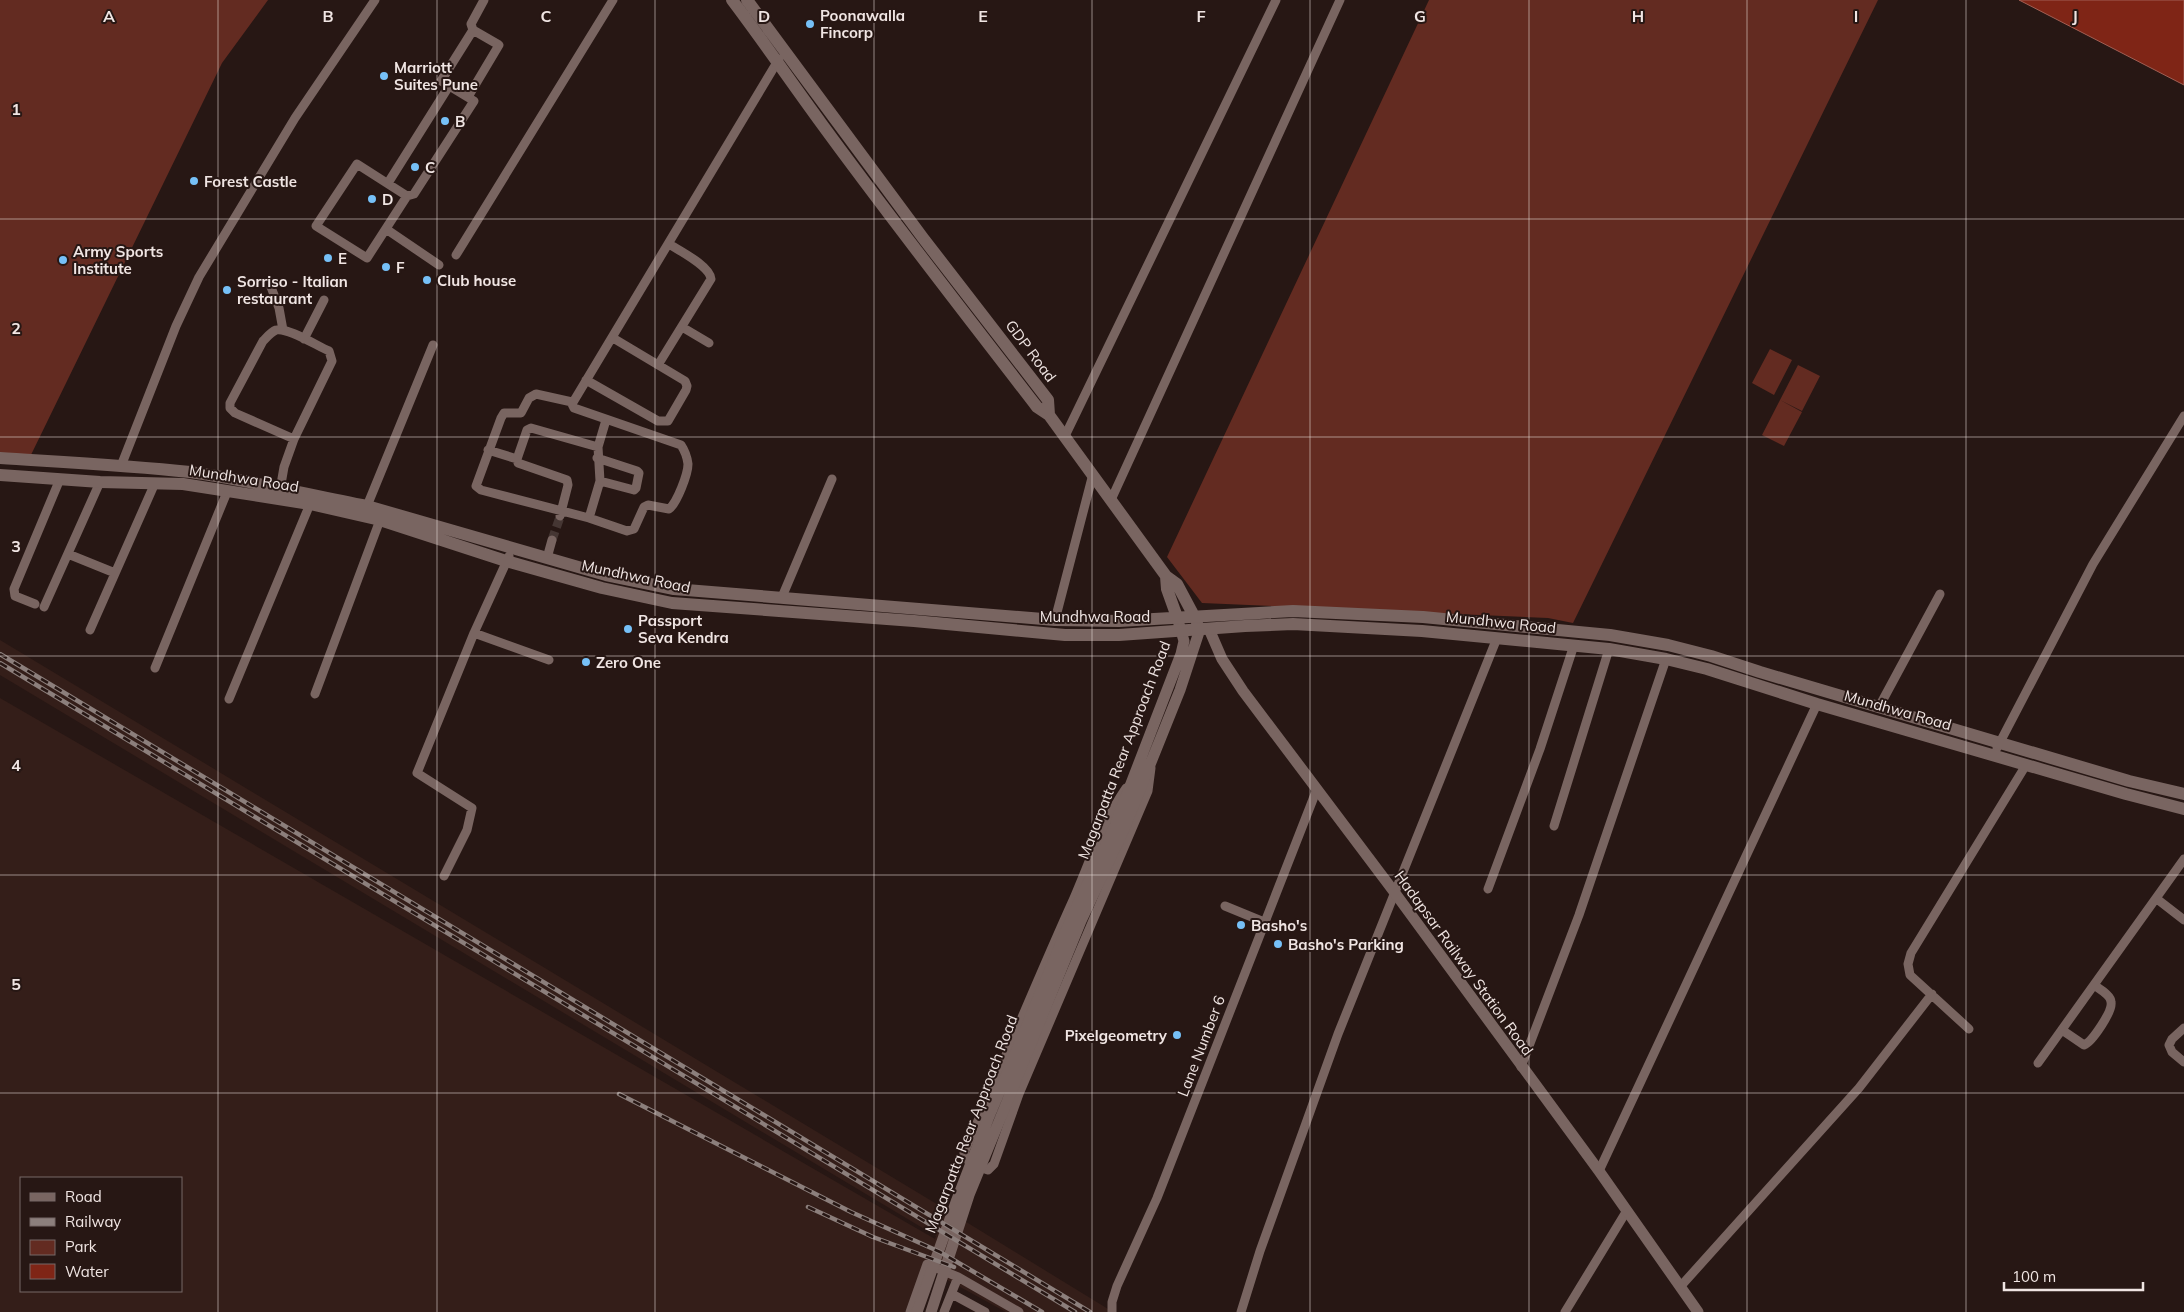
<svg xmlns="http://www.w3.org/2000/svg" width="2184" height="1312" viewBox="0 0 2184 1312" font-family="Mulish,sans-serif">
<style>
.built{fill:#341e19;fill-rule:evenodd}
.green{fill:#632b21}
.water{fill:#7f2516;stroke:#a15f54}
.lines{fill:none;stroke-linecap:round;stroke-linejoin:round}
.minor-tunnel{stroke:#453633;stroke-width:9;stroke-dasharray:9 4.5;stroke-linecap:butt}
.minor{stroke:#796561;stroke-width:9}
.tertiary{stroke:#796561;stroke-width:11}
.secondary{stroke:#796561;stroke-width:12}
.rail-casing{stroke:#8c7f7c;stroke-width:4.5}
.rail{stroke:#271714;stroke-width:2.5;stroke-dasharray:8;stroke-linecap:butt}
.grid{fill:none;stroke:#f0e5e3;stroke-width:1;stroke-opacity:0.55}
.poi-dot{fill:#76c0f7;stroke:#271714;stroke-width:2}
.labels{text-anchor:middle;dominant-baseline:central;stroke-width:4;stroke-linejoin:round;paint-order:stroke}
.poi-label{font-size:15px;font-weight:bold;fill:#f0e5e3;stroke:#271714;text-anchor:start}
.street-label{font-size:15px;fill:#f0e5e3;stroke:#271714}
.grid-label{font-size:16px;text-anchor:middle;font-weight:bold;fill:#f0e5e3;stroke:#271714;stroke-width:4;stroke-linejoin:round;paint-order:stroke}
</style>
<rect width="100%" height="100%" fill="#271714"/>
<path class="built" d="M0,640L950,1212L1113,1312H1006L940,1276L937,1266L927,1260L936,1236L0,675Z
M0,698L935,1239L905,1312H0ZM21,1178H181V1291H21Z"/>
<path class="green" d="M0,0H268L222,63L29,459L0,456Z
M1429,0H1878L1573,623L1548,618L1202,603L1167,557Z
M1770,349L1792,360L1774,395L1752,383Z
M1798,365L1820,376L1802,411L1780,400Z
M1780,400L1802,412L1784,446L1762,435Z"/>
<path class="water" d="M2019,0H2184V85Z"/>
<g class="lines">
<path class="minor-tunnel" d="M552,540L560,517"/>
<path class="minor" d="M468,97L499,45L473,30
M357,164L407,196L367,258L316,226Z
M388,183L449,86
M407,196L414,194L474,101L441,81L473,30L471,24L484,0
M386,229L439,265
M456,255L613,0
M271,287L279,308L283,330
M682,327L709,343
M304,339L324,300
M658,365L711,279C710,266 680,251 669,244
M586,380L658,421H668L686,390L687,386L685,381L613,338
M572,402L536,394L529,398L521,413H504L501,418L476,486L481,490L589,518L627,531L634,529L644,507L648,505L669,509C677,503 688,474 688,464C687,456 685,451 681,445L574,408L572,404L779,59
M1065,436L1276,0
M488,450L517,459
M597,458L637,471L639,473L636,488L634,490L600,481
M121,466L176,326L199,277L295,118L375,0
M280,490L284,467L294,439L235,413L230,408V403L263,341C267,337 271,332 276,330C288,327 317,346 329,351L332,361L294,439
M1111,500L1340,0
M367,506L433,345
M560,516L568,485L567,480L518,463L517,459L527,430L531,428L598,447
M589,518L600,481L598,447L606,420
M68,554L115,573
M547,558L552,540
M782,597L832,479
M35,604L15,596L14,589L60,479
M44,607L100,482
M1055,620L1093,474
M90,630L155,483
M474,633L549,660
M155,668L227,492
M315,694L380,520
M229,699L310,504
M1879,707L1940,594
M1997,748L2093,564L2184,416
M1126,788C1103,821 1090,861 1074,898C1036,982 1001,1068 964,1153L966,1159L985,1169L988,1170L994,1164L1019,1094L1148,791L1151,768
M1554,826L1609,649
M444,876L467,830L472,808L417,773L474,633L509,556
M1488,889L1540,749L1574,645
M2157,899L2184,920
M1225,906L1264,922
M2184,1028L2172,1039L2169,1045L2172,1052L2184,1062
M1969,1029L1910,975L1908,964L1911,953L2026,765
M2062,1030L2084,1045C2092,1042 2113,1011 2111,1002C2111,995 2099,989 2094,985
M2038,1063L2184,859
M1521,1067L1579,915L1666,659
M1599,1171L1817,704
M1680,1287L1859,1088L1932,994
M952,1294L985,1312
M910,1312L927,1264L958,1277L1019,1312
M944,1312L958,1277
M1112,1312V1302L1117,1286L1157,1198L1317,789
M1241,1312L1260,1251L1338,1034L1497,638
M1565,1312L1626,1212"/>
<path class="tertiary" d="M1209,629L1222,659L1243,691L1395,893L1599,1171L1698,1312
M917,1312L956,1202L988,1119L1071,919L1115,825L1181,654L1184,641L1177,617
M931,1312L969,1195L1081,921L1125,827L1180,690L1200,629L1196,621"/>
<path class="secondary" d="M732,0C763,41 791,82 821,123C891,219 964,312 1037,407L1049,415L1166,576L1177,584L1194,616
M747,0L923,238L1048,400L1049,415
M0,458C63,462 127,465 190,472C249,480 309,495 367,506L606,575L674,589L1055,620L1119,621L1293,611L1423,617L1610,635L1668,645L1711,656L1760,672L2129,781L2184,794
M0,475L100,482L183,484L310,504L380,520L506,561L602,588L672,603L914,621L1065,635H1119L1245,626L1293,624L1422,631L1609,649L1666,659L1707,669L1817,704L2126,794L2184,809
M1166,576L1167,589L1177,617"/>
<g class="rail-casing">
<path id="rail" d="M0,654L1090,1312
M0,663L1075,1312
M619,1094L851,1212L940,1252L1042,1312
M808,1207L873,1237L954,1267"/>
</g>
<use href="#rail" class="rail"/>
</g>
<path class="grid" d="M218,0V1312M437,0V1312M655,0V1312M874,0V1312M1092,0V1312M1310,0V1312M1529,0V1312M1747,0V1312M1966,0V1312M0,219H2184M0,437H2184M0,656H2184M0,875H2184M0,1093H2184"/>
<g class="poi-dot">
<circle cx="810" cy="24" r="5"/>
<circle cx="384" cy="76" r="5"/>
<circle cx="445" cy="121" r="5"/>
<circle cx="415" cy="167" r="5"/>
<circle cx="194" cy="181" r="5"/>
<circle cx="372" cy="199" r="5"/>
<circle cx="328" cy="258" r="5"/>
<circle cx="63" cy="260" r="5"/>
<circle cx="386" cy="267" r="5"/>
<circle cx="427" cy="280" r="5"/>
<circle cx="227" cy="290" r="5"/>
<circle cx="628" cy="629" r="5"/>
<circle cx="586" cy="662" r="5"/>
<circle cx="1241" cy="925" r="5"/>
<circle cx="1278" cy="944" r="5"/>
<circle cx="1177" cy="1035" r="5"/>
</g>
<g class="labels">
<g class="poi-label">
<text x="820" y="15">Poonawalla<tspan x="820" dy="17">Fincorp</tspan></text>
<text x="394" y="67">Marriott<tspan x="394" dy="17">Suites Pune</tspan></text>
<text x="455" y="121">B</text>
<text x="425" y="167">C</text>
<text x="204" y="181">Forest Castle</text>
<text x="382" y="199">D</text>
<text x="73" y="251">Army Sports<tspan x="73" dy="17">Institute</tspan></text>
<text x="338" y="258">E</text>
<text x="396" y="267">F</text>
<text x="437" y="280">Club house</text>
<text x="237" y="281">Sorriso - Italian<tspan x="237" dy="17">restaurant</tspan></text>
<text x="638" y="620">Passport<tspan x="638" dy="17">Seva Kendra</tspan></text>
<text x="596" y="662">Zero One</text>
<text x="1251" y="925">Basho's</text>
<text x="1288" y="944">Basho's Parking</text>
<text x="1167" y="1035" text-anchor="end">Pixelgeometry</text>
</g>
<g class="street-label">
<text transform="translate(1031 351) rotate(53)">GDP Road</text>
<text transform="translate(244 478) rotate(9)">Mundhwa Road</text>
<text transform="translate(636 576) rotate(12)">Mundhwa Road</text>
<text x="1095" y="616">Mundhwa Road</text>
<text transform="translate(1501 622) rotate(6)">Mundhwa Road</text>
<text transform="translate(1898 710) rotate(16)">Mundhwa Road</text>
<text transform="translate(1124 750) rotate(-69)">Magarpatta Rear Approach Road</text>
<text transform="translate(1464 963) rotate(54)">Hadapsar Railway Station Road</text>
<text transform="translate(1201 1046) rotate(-69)">Lane Number 6</text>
<text transform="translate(971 1124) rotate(-69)">Magarpatta Rear Approach Road</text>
</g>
</g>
<g class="grid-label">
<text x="109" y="22">A</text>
<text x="328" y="22">B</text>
<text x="546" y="22">C</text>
<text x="764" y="22">D</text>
<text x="983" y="22">E</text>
<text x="1201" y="22">F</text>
<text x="1420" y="22">G</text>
<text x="1638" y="22">H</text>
<text x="1856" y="22">I</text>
<text x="2075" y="22">J</text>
<text x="16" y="115">1</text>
<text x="16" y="334">2</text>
<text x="16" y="552">3</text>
<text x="16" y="771">4</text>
<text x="16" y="990">5</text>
</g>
<rect x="20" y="1177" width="162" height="115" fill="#271714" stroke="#776967"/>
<rect x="30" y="1193" width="25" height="8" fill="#796561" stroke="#776967"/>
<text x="65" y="1202" font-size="15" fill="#f0e5e3">Road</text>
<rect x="30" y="1218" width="25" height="8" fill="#8c7f7c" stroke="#776967"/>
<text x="65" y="1227" font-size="15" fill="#f0e5e3">Railway</text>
<rect x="30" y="1240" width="25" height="15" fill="#632b21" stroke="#776967"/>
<text x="65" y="1252" font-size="15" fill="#f0e5e3">Park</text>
<rect x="30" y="1264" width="25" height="15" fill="#7f2516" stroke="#776967"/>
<text x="65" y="1277" font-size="15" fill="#f0e5e3">Water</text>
<path d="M2004 1282v8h139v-8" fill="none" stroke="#f0e5e3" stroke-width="2.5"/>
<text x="2012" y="1282" font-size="15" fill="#f0e5e3" stroke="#271714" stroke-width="4" paint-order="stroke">100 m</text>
</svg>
